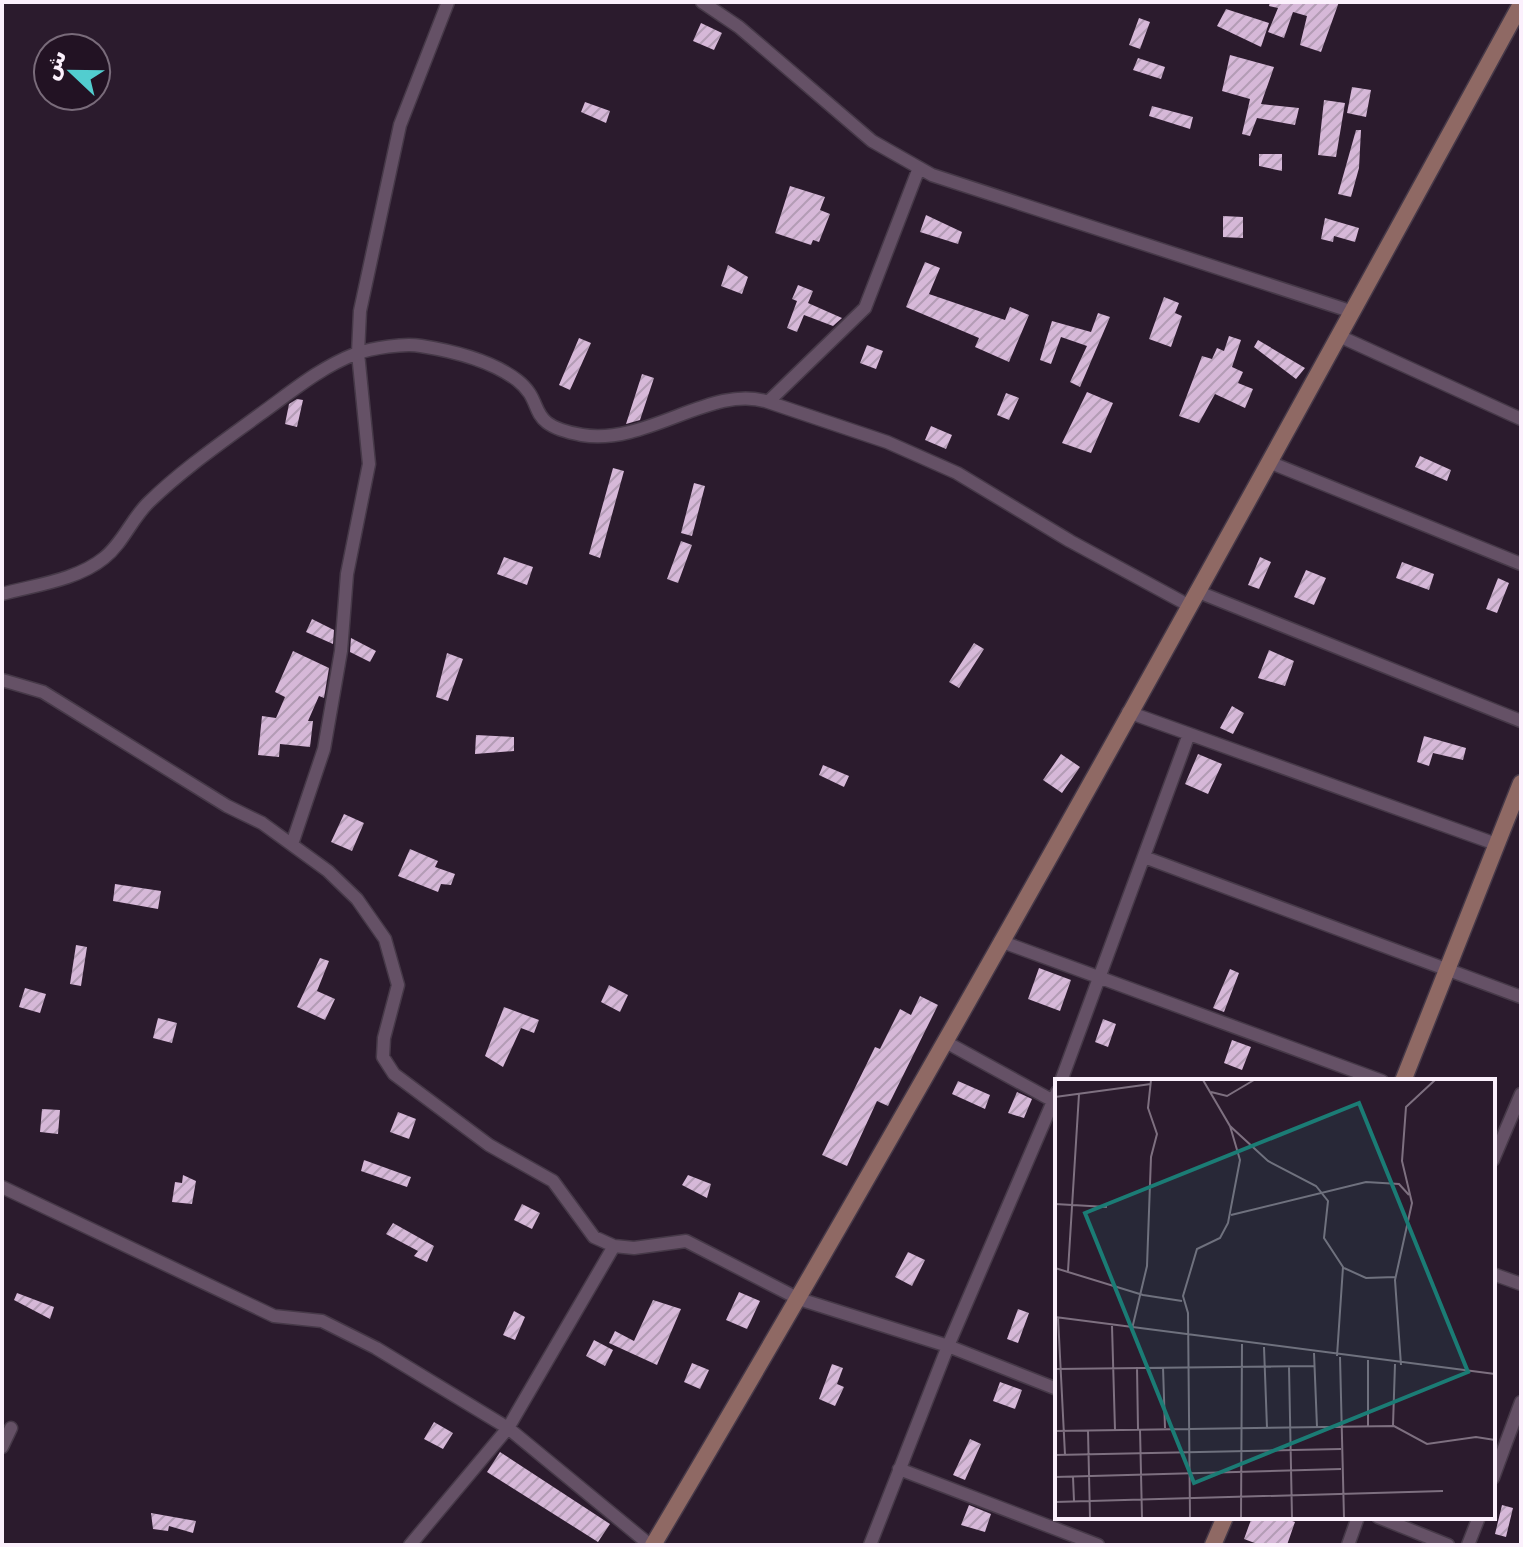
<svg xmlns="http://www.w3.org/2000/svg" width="1523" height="1547" viewBox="0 0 1523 1547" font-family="'DejaVu Sans','Noto Naskh Arabic',sans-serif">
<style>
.building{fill:url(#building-hatch)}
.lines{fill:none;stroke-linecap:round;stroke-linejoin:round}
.street-casing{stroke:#463948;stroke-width:15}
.secondary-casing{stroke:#463948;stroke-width:19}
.street{stroke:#655166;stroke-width:12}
.secondary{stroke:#8f6964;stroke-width:16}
.inset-road{fill:none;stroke:#7e7080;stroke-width:2}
.view{fill:#1b7c75;fill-opacity:0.15;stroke:#1b7c75;stroke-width:4}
.inset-edge{fill:none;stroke:#fbf0fc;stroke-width:4}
</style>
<defs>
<pattern id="building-hatch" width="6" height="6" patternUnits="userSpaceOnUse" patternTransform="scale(2)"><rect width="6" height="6" fill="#d6b8d8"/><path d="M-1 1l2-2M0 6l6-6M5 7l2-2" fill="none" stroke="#b39cb5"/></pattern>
</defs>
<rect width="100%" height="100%" fill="#2b1b2d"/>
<path class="building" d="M1270,2H1339L1321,52L1300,45L1307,16L1293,12L1284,38L1268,32L1278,8L1269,6Z
M1226,9L1269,23L1261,47L1217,26Z
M1139,18L1150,22L1140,49L1129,45Z
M701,23L722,33L714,50L693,41Z
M1230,55L1274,67L1261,104L1299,108L1295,125L1257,118L1250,136L1242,134L1250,99L1222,91Z
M1138,58L1165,67L1161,79L1133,70Z
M1352,87L1371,90L1366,117L1347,113Z
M1324,100L1345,103L1336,157L1318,155Z
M585,102L610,111L606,123L581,112Z
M1152,106L1193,117L1190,129L1149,116Z
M1356,130H1361L1359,168L1351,197L1338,194Z
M1259,154H1282V171L1259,166Z
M790,186L825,197L820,210L830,214L819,242L813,240L811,245L775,233Z
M926,215L962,232L958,244L920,232Z
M1223,216L1243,217V238L1223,237Z
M1325,218L1359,228L1355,242L1334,236L1333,242L1321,239Z
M925,262L940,268L929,294L1005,320L1010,307L1029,315L1009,362L975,347L979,338L906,307Z
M728,265L748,277L742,294L721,286Z
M798,285L813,291L808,303L842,318L833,326L804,315L797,332L787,328L797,301L792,299Z
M1164,297L1179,303L1175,313L1182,316L1171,347L1149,339Z
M1098,313L1110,317L1080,387L1070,382L1087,346L1061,337L1051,364L1040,360L1052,321L1091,332Z
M1229,336L1241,340L1232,367L1243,372L1238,383L1253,389L1245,408L1215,394L1199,423L1179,416L1202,356L1212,359L1217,348L1224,351Z
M579,338L591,343L570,390L559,385Z
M1258,340L1305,368L1296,379L1254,347Z
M867,345L883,351L876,369L860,363Z
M642,374L654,378L640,420L626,424Z
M1087,392L1113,403L1091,453L1062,443Z
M1006,393L1019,398L1009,420L997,415Z
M297,399L303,400L297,427L285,424L289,404Z
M931,426L952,435L946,449L925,440Z
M1420,456L1451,470L1447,481L1415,467Z
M613,468L624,471L600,558L589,554Z
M694,483L705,486L692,536L681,533Z
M681,541L692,545L678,583L667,579Z
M504,557L533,567L527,585L497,574Z
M1260,557L1271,562L1259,589L1248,585Z
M1402,562L1434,574L1429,590L1396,578Z
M1306,570L1326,578L1314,605L1294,597Z
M1498,578L1509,583L1497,613L1486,609Z
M312,619L334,630L333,644L306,632Z
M351,638L376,651L370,662L350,652Z
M974,643L984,649L959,688L949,682Z
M1269,650L1294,661L1285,686L1258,678Z
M293,651L329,668L324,698L319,696L308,721H313L310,747L280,744L279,757L258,755L262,716L276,718L285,697L275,692Z
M447,653L463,659L448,701L436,697Z
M1232,706L1244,713L1233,734L1220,728Z
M476,735L514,737V751L475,754Z
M1424,736L1466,748L1463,760L1433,753L1429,766L1417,762Z
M1061,754L1080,767L1062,793L1043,780Z
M1198,754L1222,764L1208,794L1185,784Z
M823,765L849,776L844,787L819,775Z
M344,814L364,823L352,851L331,842Z
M410,849L438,861L435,867L455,874L451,885L441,884L438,892L398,876Z
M115,884L161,891L158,909L113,901Z
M76,945L87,947L81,986L70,984Z
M320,958L329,961L317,991L335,999L325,1020L297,1007Z
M1039,968L1071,980L1060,1011L1028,999Z
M1230,969L1239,973L1224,1012L1213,1008Z
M609,985L628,995L620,1012L601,1002Z
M25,988L46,994L40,1013L19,1007Z
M920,996L938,1005L888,1106L877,1101L847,1166L822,1155L875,1047L880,1049L900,1009L911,1015Z
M504,1007L539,1020L534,1033L521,1028L503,1067L485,1056Z
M158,1018L177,1023L172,1043L153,1038Z
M1103,1019L1116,1024L1108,1047L1095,1042Z
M1232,1040L1251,1047L1242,1070L1224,1063Z
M958,1081L990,1095L985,1109L952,1094Z
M1017,1092L1032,1099L1024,1118L1008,1113Z
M42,1109L60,1110L58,1134L40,1132Z
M398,1112L416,1119L409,1139L390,1132Z
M364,1160L411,1177L407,1187L361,1171Z
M183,1175L196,1181L192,1204L172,1202L175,1182L182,1183Z
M688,1175L711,1184L707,1198L682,1185Z
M522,1204L540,1213L532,1229L514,1220Z
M393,1223L434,1246L427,1262L414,1256L418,1251L386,1234Z
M908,1252L925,1260L912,1286L895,1277Z
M739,1292L760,1301L747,1329L726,1320Z
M17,1293L54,1307L50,1319L14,1300Z
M653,1300L681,1309L657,1365L609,1343L615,1331L634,1341Z
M1018,1309L1029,1313L1018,1343L1007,1339Z
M514,1311L525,1317L515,1340L503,1335Z
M594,1340L613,1350L605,1366L586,1356Z
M692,1363L709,1370L700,1389L684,1382Z
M832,1364L843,1368L837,1384L844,1387L835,1406L819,1399Z
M1000,1382L1022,1390L1015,1409L993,1401Z
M434,1422L453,1433L443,1449L424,1439Z
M970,1439L981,1444L965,1480L953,1475Z
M500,1452L610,1524L598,1542L487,1472Z
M969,1505L991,1514L985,1532L961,1525Z
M1502,1505L1513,1508L1506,1537L1495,1534Z
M151,1513L196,1521L193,1533L169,1526L168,1531L153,1529Z
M1252,1517H1281L1295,1522L1287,1545H1260L1244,1539Z"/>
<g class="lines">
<g class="street-casing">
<path id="street" d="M702,2L739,27L872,141L932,175L1353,312
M1339,336L1521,419
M768,402L865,308L919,168
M1269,462L1521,564
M1196,591L1521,721
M2,594C35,585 77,580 104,558C123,543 132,518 149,502C183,469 221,443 259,415C290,393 319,368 355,354C372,348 404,343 421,346C453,351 492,361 517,380C548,404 522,424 582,435C647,446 713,383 768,402L887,442L957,473L1070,541L1188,605
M2,680L43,692L227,806L262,823L328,871L357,899L385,939L398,985L384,1038L383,1057L394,1074L489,1145L553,1181L594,1237L614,1246L634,1248L686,1241L799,1299L948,1346L1057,1389
M1128,712L1496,844
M292,844L324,749L341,651L347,574L369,464L358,353L360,311L400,125L448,2
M1144,857L1521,997
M1000,941L1382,1081
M944,1041L1057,1103
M1061,1081L1189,734
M1493,1160L1521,1094
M2,1187L274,1316L322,1321L376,1348L508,1428L650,1545
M1493,1274L1521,1284
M2,1447L11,1428
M899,1469L1098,1545
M1493,1478L1521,1402
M1378,1517L1448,1545
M410,1545L508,1428L614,1246
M870,1545L948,1346L1057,1092
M1348,1545L1358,1517
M1468,1545L1479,1517"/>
</g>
<g class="secondary-casing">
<path id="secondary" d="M1403,1081L1521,783
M653,1545C954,1038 1238,521 1521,4
M1213,1545L1225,1517"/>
</g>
<use href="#street" class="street"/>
<use href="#secondary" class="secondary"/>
</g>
<g transform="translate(1055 1079)">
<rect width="440" height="440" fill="#2b1b2d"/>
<path class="inset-road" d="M148,1L175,47L213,82L261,107L273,122L269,159L288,188L282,277M156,13L172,17L199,1M0,18L96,5M0,25L1,1M0,125L52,128M176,136L311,103L344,105L354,116M0,189L88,216L127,222M289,189L311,199L340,198M13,192L24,15M0,238L440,295M3,238L10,376M57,247L60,351M77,250L92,187L96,78L102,55L93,29L96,1M209,268L212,349M259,274L262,348M285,278L289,439M313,281V347M346,286L340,201L357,124L347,82L351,28L380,1M82,288L83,350M108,288L110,349M234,288L237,439M0,290L259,287M338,346L340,285M85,350L87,439M0,352L339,347L372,365L421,358L440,361M33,352L35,439M439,361L440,307M0,376L286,370M0,398L286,390M18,398L19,422M0,423L388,412M135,439L133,234L128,217L142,170L165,159L173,144L185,81L175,47M186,439L187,265"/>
<path class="view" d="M304,24L413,293L139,404L30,134Z"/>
<rect width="440" height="440" class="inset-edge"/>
</g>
<rect width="1523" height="1547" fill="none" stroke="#fbf0fc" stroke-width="8"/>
<g transform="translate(72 72) rotate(292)"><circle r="38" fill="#221223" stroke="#796b7a" stroke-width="2"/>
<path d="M0-6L14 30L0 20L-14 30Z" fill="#52cdcf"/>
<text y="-12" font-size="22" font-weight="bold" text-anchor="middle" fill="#fbf0fc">ش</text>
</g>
</svg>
